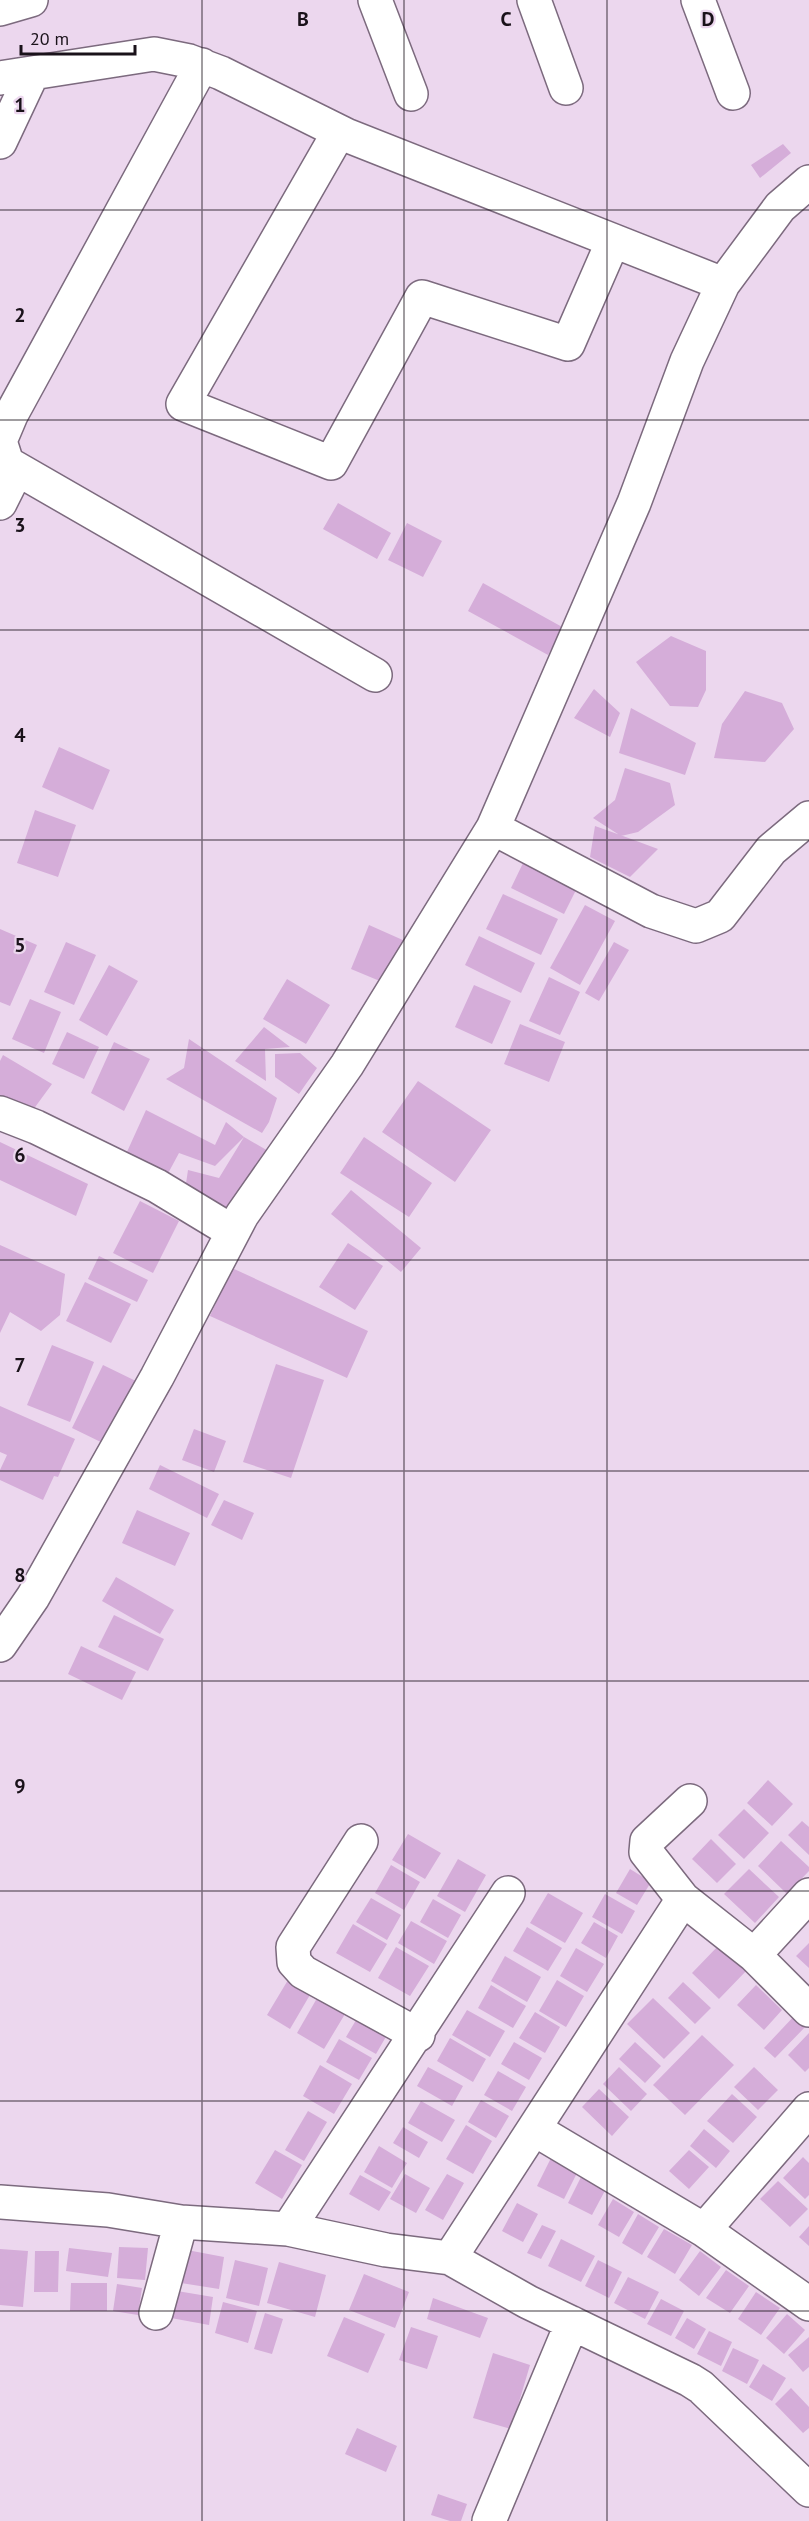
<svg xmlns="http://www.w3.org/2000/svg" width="809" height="2521" viewBox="0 0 809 2521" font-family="'PT Sans',sans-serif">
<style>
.building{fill:#d5add9}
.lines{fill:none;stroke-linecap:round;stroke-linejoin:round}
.street-casing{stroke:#7c6a7e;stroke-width:36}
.street{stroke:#fff;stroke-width:33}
.grid{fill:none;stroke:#1a121a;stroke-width:1.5;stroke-opacity:0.55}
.grid-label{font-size:20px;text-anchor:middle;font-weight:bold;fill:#1a121a;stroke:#ecd7ee;stroke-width:4.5;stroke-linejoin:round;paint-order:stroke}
</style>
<rect width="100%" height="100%" fill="#ecd7ee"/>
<path class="building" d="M783,144L791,153L760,178L751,165Z
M338,503L391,533L377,559L323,529Z
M407,523L442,541L423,577L388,560Z
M483,583L564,628L548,655L468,611Z
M671,636L706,651V690L698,707L670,706L636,662Z
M594,689L620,713L610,737L574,718Z
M745,691L782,703L794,729L765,762L714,758L722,724Z
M631,708L696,743L685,775L619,753Z
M59,747L110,770L93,810L42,787Z
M625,768L670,783L675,805L638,832L621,836L593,818L615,800Z
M35,810L76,825L58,877L17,863Z
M595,826L623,836L658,849L630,877L590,857Z
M524,861L577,888L564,914L511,888Z
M503,894L558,919L541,955L486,929Z
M585,905L615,921L580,985L550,968Z
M369,925L405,941L387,984L351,969Z
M0,929L37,945L10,1006L0,1002Z
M479,936L535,963L521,993L465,965Z
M66,942L96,955L74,1005L44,992Z
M614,942L629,950L599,1001L585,993Z
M109,965L138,981L107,1036L79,1020Z
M549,977L580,992L560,1035L529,1021Z
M287,979L330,1005L306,1044L263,1019Z
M474,985L511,1001L492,1044L455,1027Z
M30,999L61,1012L44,1053L12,1039Z
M520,1024L565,1042L549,1082L504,1064Z
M264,1027L290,1047L265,1049L266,1081L235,1061Z
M67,1032L99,1047L84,1079L52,1064Z
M189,1039L277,1098L269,1122L262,1133L166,1079L184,1068Z
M114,1042L150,1059L124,1111L91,1093Z
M300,1053L317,1068L299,1094L275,1077V1054Z
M3,1055L52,1084L30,1114L0,1095V1061Z
M418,1081L491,1130L455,1182L382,1132Z
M146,1110L215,1145L226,1122L244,1137L215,1166L179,1153L165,1179L126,1154Z
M244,1137L270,1152L229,1211L184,1197L188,1170L219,1178Z
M364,1137L432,1183L409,1217L340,1173Z
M0,1142L88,1184L76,1216L0,1180Z
M351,1190L421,1248L401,1272L331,1214Z
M140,1201L179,1221L153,1273L113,1253Z
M348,1243L383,1266L355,1310L319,1287Z
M0,1245L65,1274L60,1315L41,1331L10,1312L0,1333Z
M99,1256L148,1280L137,1302L88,1279Z
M232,1268L368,1331L347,1378L210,1316Z
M85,1282L131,1304L111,1343L66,1321Z
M52,1345L94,1362L70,1422L27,1405Z
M276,1364L324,1380L291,1478L243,1462Z
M103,1365L142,1384L111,1447L72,1428Z
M0,1406L75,1439L58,1477L54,1476L43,1500L0,1480V1470L7,1455L0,1452Z
M194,1429L226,1441L214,1472L182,1460Z
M160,1465L219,1494L207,1518L149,1489Z
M224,1500L254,1513L242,1540L211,1525Z
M137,1510L190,1533L175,1566L122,1543Z
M116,1577L174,1610L160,1634L102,1601Z
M114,1615L164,1639L148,1671L98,1647Z
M81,1646L136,1672L122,1700L68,1674Z
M768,1780L793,1804L772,1826L747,1803Z
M744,1809L769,1833L744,1859L718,1835Z
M802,1821L809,1827V1855L788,1835Z
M408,1834L441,1853L425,1879L392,1860Z
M711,1839L736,1864L717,1883L692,1859Z
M781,1841L809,1867V1871L787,1894L758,1866Z
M458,1859L486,1875L465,1912L437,1896Z
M391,1865L420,1882L404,1910L375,1893Z
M630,1869L651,1882L637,1905L616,1893Z
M749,1869L779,1897L755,1923L724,1894Z
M548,1893L583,1913L565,1943L530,1923Z
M605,1894L635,1911L622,1934L592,1917Z
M371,1898L401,1915L387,1940L356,1922Z
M433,1899L461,1915L448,1938L420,1922Z
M411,1921L447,1941L434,1964L398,1943Z
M594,1922L618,1936L606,1958L581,1943Z
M353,1924L387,1944L370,1972L336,1953Z
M527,1927L562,1948L548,1971L513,1951Z
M809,1943V1968L796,1956Z
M720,1944L748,1969L719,1999L692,1973Z
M396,1947L429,1966L410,1996L378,1978Z
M576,1948L604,1964L587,1992L560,1976Z
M505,1956L541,1977L527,2002L491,1981Z
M291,1975L314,1988L290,2029L267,2015Z
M557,1980L584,1996L566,2027L539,2011Z
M683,1982L711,2008L695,2024L668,1998Z
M491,1985L526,2006L513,2028L478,2008Z
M756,1985L782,2010L764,2030L737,2005Z
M320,1993L348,2009L324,2049L297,2033Z
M653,1998L690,2033L664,2059L627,2024Z
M362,2010L391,2028L376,2054L346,2037Z
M467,2010L505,2031L490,2057L452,2035Z
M535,2012L560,2027L545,2053L519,2038Z
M797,2013L808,2024L775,2058L764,2048Z
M809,2033V2068L805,2072L788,2055Z
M702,2035L734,2065L685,2115L653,2085Z
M450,2038L486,2059L473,2082L437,2061Z
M339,2039L372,2058L359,2080L326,2062Z
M514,2042L542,2058L529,2080L501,2064Z
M635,2042L661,2066L645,2083L619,2059Z
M320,2065L352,2084L334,2114L303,2096Z
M428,2067L463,2086L452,2106L417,2086Z
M619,2067L647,2094L631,2111L603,2084Z
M754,2067L778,2090L758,2110L734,2087Z
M498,2071L526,2087L512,2111L484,2095Z
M599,2089L629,2117L612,2136L582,2107Z
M732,2094L757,2117L733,2143L707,2121Z
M481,2100L509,2116L496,2138L468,2122Z
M421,2101L455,2120L442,2142L408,2123Z
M308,2111L327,2122L304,2161L285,2150Z
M466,2125L492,2141L473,2174L446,2159Z
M403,2127L428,2142L419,2158L393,2143Z
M704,2129L730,2151L716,2168L690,2146Z
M379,2146L407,2163L392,2188L364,2172Z
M275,2150L302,2165L282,2199L255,2183Z
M689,2150L709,2167L689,2189L669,2171Z
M552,2156L579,2169L564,2199L537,2186Z
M803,2157L809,2163V2195L805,2199L783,2178Z
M583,2173L608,2185L592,2215L568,2203Z
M405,2174L430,2188L416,2213L390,2199Z
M447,2174L464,2183L443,2220L425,2210Z
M360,2175L391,2192L379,2211L349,2194Z
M778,2181L808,2209L790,2227L760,2199Z
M613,2199L634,2212L619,2237L598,2225Z
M517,2203L538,2214L523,2242L502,2231Z
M638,2214L659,2227L642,2255L622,2243Z
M542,2225L556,2231L541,2259L527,2253Z
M809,2226V2246L799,2237Z
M664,2229L692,2245L675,2274L647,2257Z
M561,2239L595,2256L581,2282L548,2266Z
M119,2247L148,2248L145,2280L117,2278Z
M69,2248L112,2253L108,2277L66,2271Z
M0,2249L28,2251L23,2307L0,2305Z
M187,2250L224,2257L219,2289L181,2283Z
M35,2251H59L58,2292H34Z
M700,2251L721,2267L699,2296L679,2280Z
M235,2260L268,2268L259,2306L226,2298Z
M598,2260L622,2272L609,2298L585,2286Z
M279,2262L326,2275L315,2317L267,2303Z
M726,2270L749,2286L730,2313L706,2298Z
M364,2274L409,2292L395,2328L349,2310Z
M628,2277L659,2292L645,2319L614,2303Z
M71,2283H107V2311H70Z
M117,2284L142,2288L138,2315L113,2311Z
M177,2291L213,2297L209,2325L171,2318Z
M756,2292L780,2308L761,2335L738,2319Z
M433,2298L488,2318L480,2338L427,2319Z
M661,2299L684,2311L671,2336L647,2324Z
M223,2302L257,2311L248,2343L215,2333Z
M265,2313L283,2319L272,2354L254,2349Z
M787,2314L805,2330L784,2354L766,2338Z
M344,2317L385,2334L368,2373L327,2356Z
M687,2318L706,2329L694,2349L675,2338Z
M411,2327L438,2336L427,2369L399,2360Z
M709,2331L732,2342L721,2366L697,2354Z
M809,2337V2367L803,2372L788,2355Z
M733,2348L759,2360L747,2384L722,2371Z
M493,2353L530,2365L511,2429L473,2418Z
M763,2364L786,2378L772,2401L749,2387Z
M791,2388L809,2407V2428L803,2433L775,2404Z
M357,2428L397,2446L386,2472L345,2454Z
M438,2494L467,2504L461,2521H450L431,2515Z"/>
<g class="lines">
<g class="street-casing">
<path id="street" d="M375,0L411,94
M534,0L566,88
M698,0L733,93
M0,9L31,0
M202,65L11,415L0,441L7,463L375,675
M0,78L154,54L189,61L221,73L346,135L723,284
M339,132L183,404L331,463L422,297L568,344L613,241
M0,142L32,74
M0,503L17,469
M493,828L651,911L696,926L720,916L771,850L809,818
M0,1113L36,1127L157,1186L233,1232
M0,1645L33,1597L157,1377L242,1215L347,1065L493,828L634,503L687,361L723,284L780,207L809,182
M690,1801L647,1841L646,1852L683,1899L754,1955L809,2010
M361,1841L293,1947L294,1962L303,1972L418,2035
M754,1955L809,1895
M534,2129L704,2230L809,2304
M0,2202L108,2210L181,2222L288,2229L386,2250L450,2258L528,2302L690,2380L701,2387L809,2490
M288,2229L508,1893
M704,2230L809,2109
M450,2258L683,1899
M156,2313L181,2222
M489,2521L572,2323"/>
</g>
<use href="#street" class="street"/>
</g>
<path class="grid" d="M202,0V2521M404,0V2521M607,0V2521M0,210H809M0,420H809M0,630H809M0,840H809M0,1050H809M0,1260H809M0,1471H809M0,1681H809M0,1891H809M0,2101H809M0,2311H809"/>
<g class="grid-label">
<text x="303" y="26">B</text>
<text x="506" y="26">C</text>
<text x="708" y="26">D</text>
<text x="20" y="112">1</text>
<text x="20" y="322">2</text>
<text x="20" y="532">3</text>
<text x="20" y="742">4</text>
<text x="20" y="952">5</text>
<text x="20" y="1162">6</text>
<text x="20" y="1372">7</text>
<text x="20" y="1582">8</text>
<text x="20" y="1793">9</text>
</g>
<path d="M21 45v9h114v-9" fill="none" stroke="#1a121a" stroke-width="3"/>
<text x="30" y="45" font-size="18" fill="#1a121a" stroke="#ecd7ee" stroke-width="4.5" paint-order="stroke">20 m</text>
</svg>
